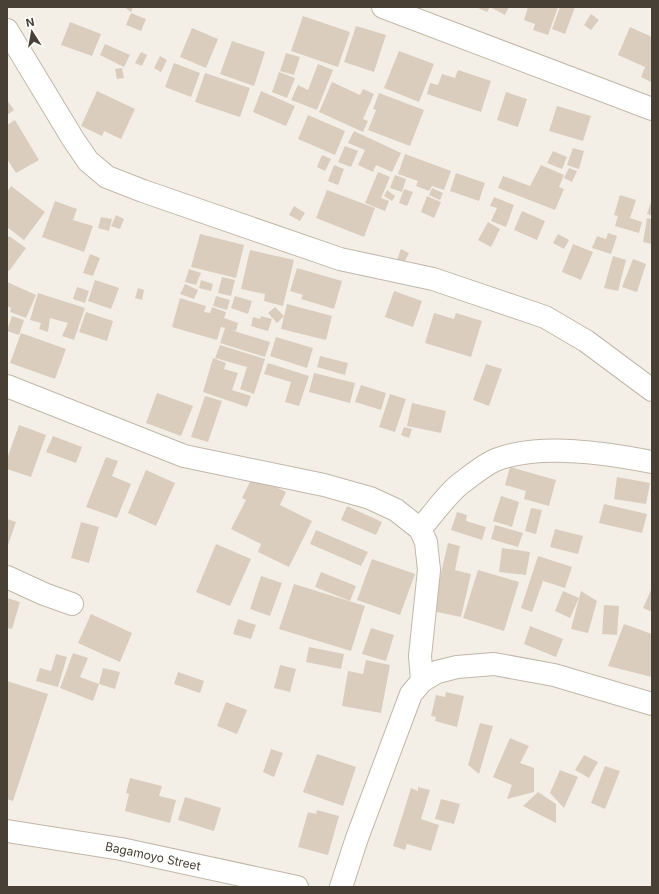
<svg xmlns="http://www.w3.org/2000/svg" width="659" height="894" viewBox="0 0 659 894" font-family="Inter,sans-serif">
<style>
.building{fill:#dacdbe}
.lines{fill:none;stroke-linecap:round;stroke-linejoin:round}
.street-casing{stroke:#c1b7a8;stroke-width:24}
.street{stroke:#fff;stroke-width:22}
.labels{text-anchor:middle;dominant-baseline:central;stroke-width:3.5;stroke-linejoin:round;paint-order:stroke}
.street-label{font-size:12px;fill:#483f35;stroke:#fff}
</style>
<rect width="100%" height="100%" fill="#f4efe6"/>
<path class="building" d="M124,7H133L131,12Z
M476,7H509L505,15L490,7L487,12Z
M528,7H558L548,35L533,30L535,24L524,20Z
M560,7H575L565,34L552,29Z
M131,13L146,19L141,31L126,25Z
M591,14L599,20L591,30L584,25Z
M303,16L350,32L338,67L291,51Z
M70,22L101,34L92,56L61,45Z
M356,26L386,35L374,72L344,62Z
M630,27L652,37L651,82L641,77L645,67L618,55Z
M192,28L218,39L206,68L180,57Z
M232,41L265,52L254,86L220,74Z
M105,44L130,55L124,67L100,55Z
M399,51L434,64L419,102L384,88Z
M141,52L147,55L142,66L135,63Z
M286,53L300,57L294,75L280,71Z
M160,56L167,60L161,72L154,68Z
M174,63L200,73L191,97L165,87Z
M318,64L333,70L317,110L291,100L298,85L308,90Z
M122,68L124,78L117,79L115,69Z
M458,70L491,81L481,112L427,94L430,83L438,85L442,74L455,78Z
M279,72L295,78L287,98L272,92Z
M205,73L250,88L240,117L195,102Z
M332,82L360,95L363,89L374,94L363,119L368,121L363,132L319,112Z
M97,91L135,109L121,139L104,131L102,136L81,126Z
M261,91L295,106L286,126L253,112Z
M506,92L527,99L518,127L497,120Z
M379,93L424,110L410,146L368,130L376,110L373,109Z
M7,100L14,110L7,115Z
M557,106L591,116L583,141L549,131Z
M308,115L345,131L335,155L298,139Z
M15,120L39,160L16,173L7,159V125Z
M354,131L401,153L392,172L376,165L373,172L358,165L365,150L348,143Z
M345,146L358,151L351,167L338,162Z
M573,148L584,151L579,169L567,165Z
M553,151L567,157L562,169L547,163Z
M405,154L451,171L444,190L432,186L429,191L416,186L418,181L398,174Z
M322,155L331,159L325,171L317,167Z
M334,165L344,169L338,185L328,181Z
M541,165L564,175L559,187L564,189L555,210L498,188L503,176L530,186Z
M569,168L577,171L572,182L564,178Z
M378,172L390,177L381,198L389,201L385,211L365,203Z
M456,173L485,183L479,201L450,191Z
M395,175L406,179L402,192L390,188Z
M11,186L45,212L24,240L7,227V192Z
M432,188L443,193L440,200L429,195Z
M404,189L413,192L407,206L399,203Z
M327,190L375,208L364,237L316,218Z
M387,190L395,196L392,201L384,196Z
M620,195L636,200L630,218L642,222L639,233L615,226L618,216L614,215Z
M427,196L441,202L434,218L421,212Z
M494,197L514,205L506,227L491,221L497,208L490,206Z
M652,199V216L647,214Z
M55,201L77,209L73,220L93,226L84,252L42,237Z
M294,206L305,213L300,221L289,215Z
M522,211L545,221L537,240L514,230Z
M116,215L124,219L120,229L111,226Z
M101,217L112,219L109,231L98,228Z
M647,218L652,219V244L643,242Z
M488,222L500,229L491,247L478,240Z
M608,233L617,236L611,254L592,248L597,236L606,239Z
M200,234L244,245L236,278L191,267Z
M558,234L569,240L564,249L553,243Z
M9,236L26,248L9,271L7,270V239Z
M573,244L593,252L581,280L562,272Z
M401,249L409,253L404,263L397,260Z
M250,250L294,260L283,306L264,301L265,294L241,289Z
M90,254L100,258L93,276L83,273Z
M613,256L626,260L618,291L604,288Z
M633,259L646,264L637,292L622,287Z
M297,268L342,281L334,309L301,299L303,295L290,291Z
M189,269L201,273L196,285L185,282Z
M222,277L235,280L231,296L218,293Z
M95,280L119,288L111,309L88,301Z
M201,280L213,284L211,291L199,288Z
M7,282L36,295L26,318L10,312L11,308L7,306Z
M185,284L198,290L194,299L180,294Z
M77,287L89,291L85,303L73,299Z
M138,288L144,290L142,300L135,298Z
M394,291L422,301L413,327L385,317Z
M38,293L85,308L74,340L62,336L68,323L50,318L48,332L39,329L41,323L30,320Z
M216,296L230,300L227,310L213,306Z
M235,296L252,301L248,314L231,308Z
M180,298L206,306L204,312L210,313L212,307L226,312L224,318L238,323L236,331L231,330L270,342L265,357L220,343L225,328L221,327L217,340L172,327Z
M287,304L332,316L326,340L281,329Z
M275,307L284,316L277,323L268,313Z
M86,312L113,321L107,341L79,332Z
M434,313L454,319L456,313L482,321L471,357L425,343Z
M12,316L24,320L19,335L7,331Z
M261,316L272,319L268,331L251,326L253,317L260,319Z
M21,333L66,349L55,379L10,363Z
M276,337L313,348L307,368L270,356Z
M220,345L265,359L254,394L240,389L247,367L215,358Z
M320,356L348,363L345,375L317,367Z
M213,358L226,363L224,369L238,373L232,390L251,396L247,407L203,392Z
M268,363L309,376L299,406L285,402L291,382L264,374Z
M486,364L502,369L489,406L473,400Z
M314,373L355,383L350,403L309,392Z
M361,385L386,393L381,410L355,402Z
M157,393L193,406L181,436L146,423Z
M390,394L406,399L395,432L379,427Z
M205,396L222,401L208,442L191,437Z
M412,403L446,411L441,433L407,426Z
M19,425L46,435L31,477L7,469V459Z
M404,427L412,429L409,438L401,435Z
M53,436L82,447L76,463L46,452Z
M106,457L118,461L112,476L131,484L117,518L86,507Z
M510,467L556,480L549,506L524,499L526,491L505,485Z
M146,470L175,483L156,526L128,513Z
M617,477L650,483L646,504L614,499Z
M258,478L286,492L280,505L312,521L289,567L258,552L261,544L231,529L246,500L242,498L251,480L256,482Z
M501,496L519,502L512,527L493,521Z
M604,504L647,514L642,533L599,523Z
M347,506L382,522L376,535L341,520Z
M531,508L542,510L536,534L525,531Z
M457,512L467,515L466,521L486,527L482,540L451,530Z
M7,519L16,522L8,545H7Z
M81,522L99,527L89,563L71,558Z
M495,525L523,533L518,547L491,539Z
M555,529L583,536L578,554L550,547Z
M316,530L368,552L361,566L310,544Z
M448,543L460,546L455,570L471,574L461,617L432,611Z
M216,544L251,559L230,606L196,592Z
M502,548L530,552L526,575L499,572Z
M538,556L572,567L565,588L543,581L532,612L521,608Z
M372,559L415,574L400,615L357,600Z
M478,570L519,582L504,631L463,618Z
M321,572L356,586L350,601L315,587Z
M261,576L282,583L270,616L250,609Z
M294,584L365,606L351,651L279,629Z
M651,590L652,591V612L643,608Z
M563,591L579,598L570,618L555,611Z
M581,591L597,601L588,633L571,629Z
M7,598L20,602L12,629L7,628Z
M604,605L619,606L617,635L602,634Z
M91,614L132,633L120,662L78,643Z
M238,619L256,625L251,639L233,634Z
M624,624L652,634V677L608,666Z
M530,626L563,639L556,657L524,644Z
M371,628L394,635L386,661L362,654Z
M309,647L344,654L341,669L306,662Z
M73,653L88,658L80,677L99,684L103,668L120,672L115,689L99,684L93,701L60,688Z
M56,654L67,657L58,687L36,681L40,668L51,671Z
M366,660L390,665L381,713L342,706L348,671L363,674Z
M280,665L296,669L290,692L274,688Z
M178,672L204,681L200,693L174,684Z
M7,681L48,694L13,801L7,799Z
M446,692L464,696L457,727L435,721L436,717L431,716L436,695L445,697Z
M226,702L247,710L237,734L217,726Z
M480,723L493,726L479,774L468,765Z
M510,738L529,746L520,763L534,768V792L507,799L512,785L493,777Z
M271,749L283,753L274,777L263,772Z
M317,754L356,767L343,806L303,792Z
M584,755L598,762L589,778L575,770Z
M605,766L620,771L605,809L591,803Z
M560,770L578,777L564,808L550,793Z
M130,778L162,786L159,796L176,800L170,823L125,811L129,794L126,793Z
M418,787L430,790L421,819L439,825L431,851L407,844L405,850L393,846L411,788L418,791Z
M538,792L556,804V823L523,806Z
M185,797L221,808L214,831L178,820Z
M441,799L460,804L454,824L435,819Z
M317,810L339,816L328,855L298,847L308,812L316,814Z"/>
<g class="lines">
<g class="street-casing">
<path id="street" d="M383,7L652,109
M7,30L73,139L88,161L107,177L143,191L340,259L433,279L545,317L586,341L652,390
M7,386L184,456L324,485L370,498L396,510L420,529L426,542L429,570L420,656L422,681
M420,529C432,516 446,495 460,484C471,476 486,463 498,459C542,443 607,453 652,462
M7,577L44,594L72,604
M7,831L121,849L297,887
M341,887L357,838L411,694L422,681L437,672L457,667L494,664L554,675L652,704"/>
</g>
<use href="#street" class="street"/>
</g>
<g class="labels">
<g class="street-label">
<text transform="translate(153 856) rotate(12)">Bagamoyo Street</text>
</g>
</g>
<rect width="659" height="894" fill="none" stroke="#483f35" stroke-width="16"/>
<g transform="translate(32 32) rotate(349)" stroke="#ffffff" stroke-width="3" paint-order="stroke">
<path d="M0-3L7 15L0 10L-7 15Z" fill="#483f35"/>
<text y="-6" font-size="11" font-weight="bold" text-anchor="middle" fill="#483f35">N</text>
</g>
</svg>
